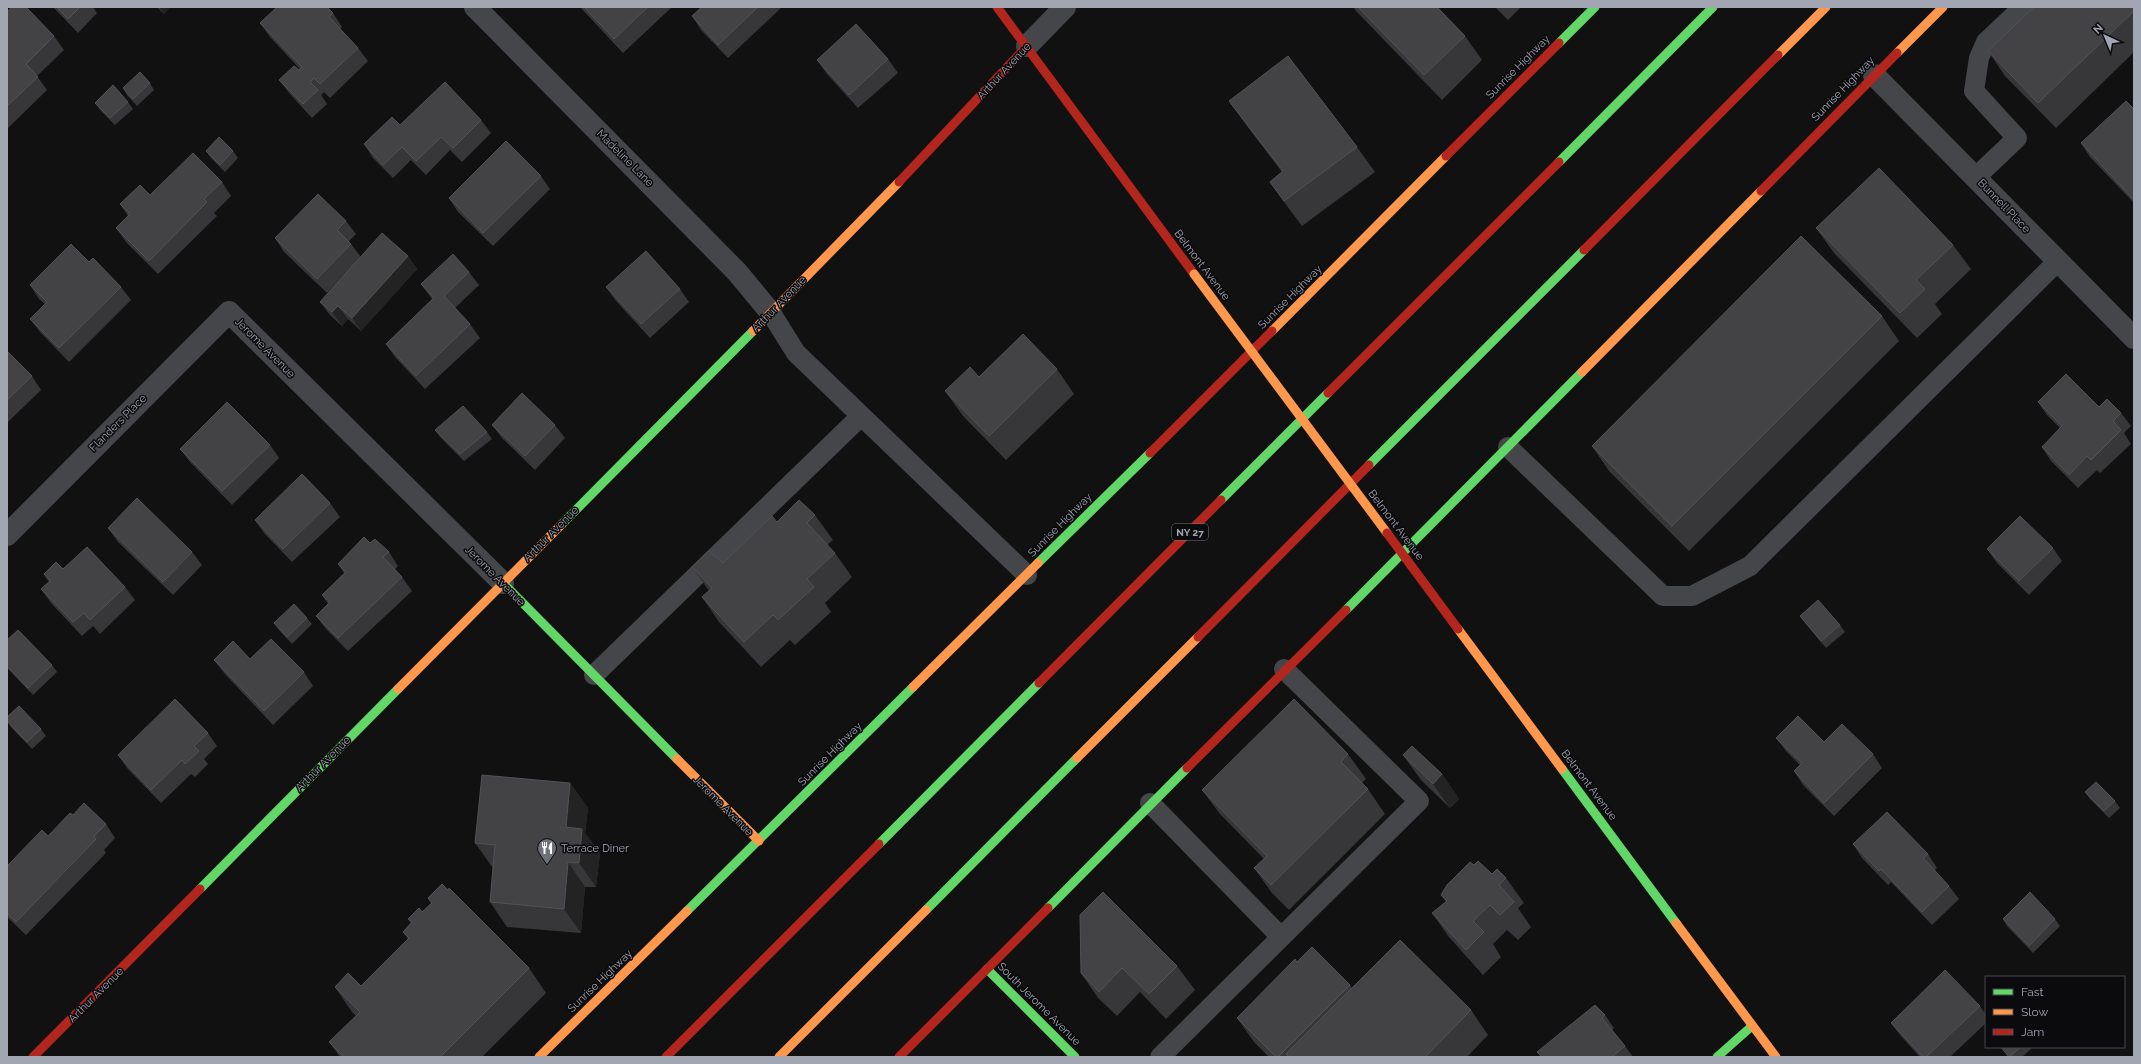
<svg xmlns="http://www.w3.org/2000/svg" width="2141" height="1064" viewBox="0 0 2141 1064" font-family="Raleway,sans-serif">
<style>
.lines{fill:none;stroke-linecap:round;stroke-linejoin:round}
.lane{stroke:#454649;stroke-width:20}
.street{stroke:#454649;stroke-width:22}
.fast{stroke:#63d668;stroke-width:9}
.slow{stroke:#ff974d;stroke-width:9}
.jam{stroke:#b3261e;stroke-width:9}
.slow-bridge{stroke:#ff974d;stroke-width:9}
.jam-bridge{stroke:#b3261e;stroke-width:9}
.wall{fill:#373739}
.shaded-wall{fill:#232324}
.building{fill:#434346;stroke:#525257}
.labels{text-anchor:middle;dominant-baseline:central;stroke-width:3;stroke-linejoin:round;paint-order:stroke}
.shield{fill:#0b0b0d;stroke:#757780;stroke-width:1}
.shield-label{font-size:10px;font-weight:bold;fill:#a2a5b2}
.street-label{font-size:11px;fill:#a2a5b2;stroke:#0b0b0d}
.poi-label{font-size:11px;fill:#a2a5b2;stroke:#0b0b0d;text-anchor:start}
</style>
<rect width="100%" height="100%" fill="#111"/>
<g class="lines">
<path class="lane" d="M1976,177L2017,138L1974,91L1979,58L1986,42L2023,7
M771,313L796,353L1027,575
M1508,447L1663,596H1692L1750,566L2058,261
M594,675L860,417
M1150,803L1281,937
M1160,1057L1419,801L1284,669"/>
<path class="street" d="M475,7L737,272L771,313
M1027,46L1065,7
M1874,75L2134,338
M7,535L229,312L503,583"/>
<path class="fast" d="M1559,43L1595,7
M1559,162L1713,7
M1369,465L1584,250
M1221,500L1328,393
M562,524L753,331
M1038,563L1150,453
M503,583L677,759
M1346,610L1582,372
M1562,769L1676,923
M879,844L1039,683
M200,889L398,689
M1048,908L1187,768
M926,910L1077,758
M687,911L913,687
M987,969L1075,1057
M1717,1057L1752,1026"/>
<path class="slow" d="M1897,53L1943,7
M1778,55L1826,7
M753,331L899,182
M1272,331L1446,156
M1582,372L1761,191
M1458,629L1562,769
M913,687L1038,563
M398,689L562,524
M1077,758L1198,637
M677,759L759,841
M1676,923L1776,1057
M539,1057L687,911
M779,1057L926,910"/>
<path class="jam" d="M997,7L1194,274
M1446,156L1559,43
M899,182L1027,46
M1761,191L1897,53
M1584,250L1778,55
M1328,393L1559,162
M1150,453L1272,331
M1198,637L1369,465
M1039,683L1221,500
M1187,768L1346,610
M33,1057L200,889
M666,1057L879,844
M899,1057L1048,908"/>
<path class="slow-bridge" d="M1194,274L1387,533"/>
<path class="jam-bridge" d="M1387,533L1458,629"/>
</g>
<path class="wall" d="M53,7H93L97,13L78,33Z
M157,7H170L164,14Z
M580,7H672L623,53Z
M702,7H782L728,58L701,30L692,16Z
M1353,7H1437L1465,36L1482,60L1442,100L1357,12Z
M1495,7H1521L1508,20Z
M2134,7V52L2056,128L2005,76L1988,51Z
M7,12L54,36L64,50L37,76L47,90L7,129Z
M333,13L342,27L340,29L358,48L368,61L330,98L324,92L321,95L327,104L312,118L289,93L279,80L299,70L300,69L270,37L260,23Z
M888,59L898,73L858,108L827,74L817,60Z
M150,83L154,90L137,106L127,95L123,88Z
M1229,101L1357,147L1375,172L1302,226L1287,206L1270,182L1282,172L1247,126Z
M128,102L133,109L115,125L100,110L95,103Z
M2134,109V203L2090,157L2081,143Z
M481,120L491,133L462,162L450,150L426,175L411,160L393,178L373,158L364,144L400,125Z
M206,151H233L238,158L225,172L211,158Z
M541,176L550,189L493,246L458,212L449,198Z
M222,182L231,196L214,213L217,216L158,274L126,242L116,228L128,216L120,204L150,195Z
M346,221L356,234L349,241L351,244L361,257L408,256L417,269L361,331L348,319L342,326L330,315L320,302L353,265L327,293L284,252L275,238Z
M1816,228L1953,245L1971,269L1935,304L1942,314L1917,338L1834,253Z
M89,262L121,287L131,300L69,362L40,332L30,319L45,304L39,299L30,285Z
M469,272L479,285L455,308L470,324L480,338L425,389L395,357L386,344L432,299L421,284Z
M606,287L680,289L689,302L650,338L616,301Z
M1882,316L1899,341L1689,551L1609,471L1592,446Z
M7,351L32,376L41,390L7,423Z
M1057,369L1074,394L1006,460L963,416L945,391L979,377Z
M2038,402L2099,407L2121,413L2131,426L2124,433L2131,444L2100,473L2097,470L2078,488L2051,461L2042,447L2060,428L2047,415Z
M492,425H555L565,438L535,470L502,438Z
M435,430L487,432L492,439L464,461L440,437Z
M270,445L279,458L232,505L190,462L180,449Z
M330,503L340,517L292,562L264,533L255,520Z
M815,515L833,540L827,545L835,553L852,577L825,603L831,612L795,645L790,640L761,667L719,622L702,597L709,591L692,567L723,563L777,522Z
M108,528L192,552L202,565L173,595L118,542Z
M370,543L389,552L398,566L395,569L402,577L412,591L348,651L326,629L316,616L328,604L322,595L344,573L338,564Z
M2053,548L2062,561L2029,595L1997,563L1987,549Z
M63,569L125,587L135,600L100,634L93,626L82,636L51,603L41,589L49,582L44,574Z
M1800,616L1840,625L1845,632L1826,648L1805,623Z
M307,618L312,624L292,644L279,630L274,623Z
M7,640L52,665L57,672L33,695L7,668Z
M250,659L304,672L313,686L273,725L224,673L214,660Z
M7,717L41,729L46,736L32,749L10,726L7,721Z
M208,733L217,746L204,759L208,764L195,777L191,774L161,803L127,768L118,755Z
M1776,738L1873,754L1882,768L1834,816L1803,785L1794,771L1800,765L1786,751Z
M1348,754L1366,779L1362,783L1368,789L1385,814L1289,910L1272,893L1254,868L1264,859L1220,814L1202,790Z
M1403,755L1442,774L1459,799L1450,808L1421,780Z
M570,783L588,808L585,833L600,853L596,887H585L581,933L507,927L490,902L493,868L475,843Z
M2085,792L2115,801L2120,808L2109,818L2090,799Z
M73,815L106,824L115,838L104,850L106,853L26,935L7,917V866L48,836Z
M1853,844L1928,854L1937,868L1935,870L1949,886L1959,899L1932,925L1891,882L1888,885L1862,858Z
M1474,865L1492,874L1506,878L1524,903L1518,908L1531,927L1518,940L1507,930L1493,944L1501,957L1483,975L1449,937L1432,913L1446,902L1441,895Z
M1103,892L1177,966L1195,990L1166,1019L1140,992L1117,1016L1098,998L1081,973Z
M428,898L529,968L546,993L482,1057H340L329,1042L356,1016L352,1012L335,987L361,986L408,939L403,932L411,923L408,919L422,912L431,903Z
M2003,919H2055L2060,926L2033,953L2007,926Z
M1297,962L1350,985L1352,988L1471,1010L1488,1035L1467,1057H1269L1254,1042L1237,1018Z
M1980,1006L1986,1015V1023L1950,1057H1920L1901,1036L1891,1023Z
M1605,1015L1614,1028L1612,1030L1625,1046L1633,1057H1541L1537,1052Z
M2000,1047H2033L2022,1057H2009Z"/>
<path class="shaded-wall" d="M159,7H170L164,14Z
M408,256L417,269L361,331L352,318Z
M338,306L348,319L342,326L332,312Z
M1442,774L1459,799L1450,808L1433,784Z
M570,783L588,808L585,833L600,853L596,887L579,863L566,827Z
M568,862L585,887L581,933L564,909Z"/>
<path class="building" d="M12,7H26L54,36L26,64L38,77L7,106V12Z
M57,7H80L68,19Z
M277,7H327L333,13L329,17L358,48L320,84L314,78L310,82L318,90L303,104L279,80L294,66L299,70L302,67L260,23Z
M584,7H648L614,39Z
M702,7H758L718,45L692,16Z
M1358,7H1437L1465,36L1424,75Z
M2034,7H2134V11L2038,103L1988,51Z
M856,24L888,59L849,95L817,60Z
M1288,56L1357,147L1284,201L1270,182L1283,171L1229,101Z
M140,72L150,83L133,99L123,88Z
M445,82L481,120L453,148L441,137L416,161L402,147L383,165L364,144L392,117L400,125Z
M113,85L128,102L110,118L95,103Z
M2126,101L2134,109V200L2081,143Z
M219,137L233,151L220,165L206,151Z
M506,141L541,176L483,233L449,198Z
M193,153L222,182L204,199L207,202L149,261L116,228L130,214L120,204L140,185L150,195Z
M1879,168L1953,245L1916,280L1925,289L1900,313L1816,228Z
M318,194L346,221L337,230L351,244L317,279L275,238Z
M382,233L408,256L352,318L338,306L332,312L320,302Z
M1801,236L1882,316L1672,526L1592,446Z
M71,244L89,262L93,258L121,287L59,348L30,319L47,302L30,285Z
M646,251L680,289L641,324L606,287Z
M453,254L469,272L444,296L470,324L416,376L386,344L434,298L421,284Z
M1023,334L1057,369L989,436L945,391L970,367L979,377Z
M7,351L32,376L7,400Z
M2066,374L2099,407L2107,399L2121,413L2113,421L2121,430L2091,460L2087,456L2069,475L2042,447L2062,426L2038,402Z
M522,393L555,425L525,456L492,425Z
M227,402L270,445L222,491L180,449Z
M463,406L487,432L460,454L435,430Z
M302,474L330,503L283,549L255,520Z
M137,498L192,552L163,582L108,528Z
M799,500L815,515L807,523L835,553L807,579L814,587L778,620L773,615L744,642L702,597L712,588L692,567L709,551L723,563L772,516L777,522Z
M2020,516L2053,548L2019,581L1987,549Z
M364,537L370,543L375,539L389,552L383,557L402,577L338,638L316,616L330,602L322,595L346,572L338,564Z
M87,547L125,587L90,620L84,613L73,622L41,589L50,581L44,574L56,562L63,569Z
M1818,600L1840,625L1821,641L1800,616Z
M294,604L307,618L287,637L274,623Z
M18,630L52,665L28,688L7,666V640Z
M271,639L304,672L264,711L214,660L233,641L250,659Z
M175,699L208,733L194,746L199,751L185,764L182,760L151,790L118,755Z
M1294,699L1348,754L1341,762L1368,789L1271,885L1254,868L1267,856L1202,790Z
M19,706L41,729L27,742L7,721V717Z
M1798,716L1824,742L1842,724L1873,754L1824,803L1794,771L1802,763L1776,738Z
M1412,746L1442,774L1433,784L1403,755Z
M482,775L570,783L566,827L582,829L579,863L568,862L564,909L490,902L495,845L475,843Z
M2096,782L2115,801L2104,811L2085,792Z
M84,803L106,824L94,836L96,839L16,922L7,913V866L42,830L48,836L70,813L73,815Z
M1887,812L1928,854L1923,858L1949,886L1922,912L1881,869L1879,871L1853,844Z
M1478,861L1492,874L1497,869L1506,878L1499,885L1514,902L1500,915L1490,905L1473,921L1484,932L1466,950L1432,913L1447,901L1441,895L1447,885L1470,862L1474,865Z
M442,884L448,890L449,888L529,968L440,1057H342L343,1056L329,1042L360,1012L335,987L348,973L361,986L409,938L403,932L412,922L408,919L419,908L422,912L432,903L428,898Z
M1103,892L1177,966L1149,994L1122,968L1099,992L1081,973L1080,915Z
M2030,892L2055,919L2029,946L2003,919Z
M1400,940L1471,1010L1425,1057H1289L1286,1054Z
M1312,947L1350,985L1278,1057H1276L1237,1018L1295,959L1297,962Z
M1945,970L1980,1006L1926,1057H1923L1891,1023Z
M1595,1005L1605,1015L1602,1018L1625,1046L1612,1057H1542L1537,1052Z
M2001,1047H2021L2009,1057Z"/>
<defs>
<g id="restaurant-pin" transform="scale(1)"><path d="M0 17L-7.5 6A9.5 9.5 0 1 1 7.5 6Z" fill="#6f717a" stroke="#0b0b0d"/><path d="M-5-6h1v4h1v-4h1v4h1v-4h1v5L-1.5 .5V6h-2V.5L-5-1ZM5-6V6H3V1.5H1.5Q1.5-4 5-6Z" fill="#fff"/></g>
</defs>
<g fill-rule="evenodd">
<use href="#restaurant-pin" x="547" y="848"/>
</g>
<g class="labels">
<rect class="shield" x="1172" y="524" width="36" height="16" rx="3"/>
<g class="shield-label">
<text x="1190" y="532">NY 27</text>
</g>
<g class="street-label">
<text transform="translate(1518 67) rotate(-45)">Sunrise Highway</text>
<text transform="translate(1004 71) rotate(-47)">Arthur Avenue</text>
<text transform="translate(1843 89) rotate(-46)">Sunrise Highway</text>
<text transform="translate(625 158) rotate(45)">Madeline Lane</text>
<text transform="translate(2004 206) rotate(46)">Bunnell Place</text>
<text transform="translate(1202 265) rotate(53)">Belmont Avenue</text>
<text transform="translate(1290 297) rotate(-45)">Sunrise Highway</text>
<text transform="translate(779 304) rotate(-46)">Arthur Avenue</text>
<text transform="translate(265 348) rotate(45)">Jerome Avenue</text>
<text transform="translate(118 423) rotate(-45)">Flanders Place</text>
<text transform="translate(1060 525) rotate(-45)">Sunrise Highway</text>
<text transform="translate(1396 525) rotate(53)">Belmont Avenue</text>
<text transform="translate(551 534) rotate(-45)">Arthur Avenue</text>
<text transform="translate(495 576) rotate(45)">Jerome Avenue</text>
<text transform="translate(830 754) rotate(-45)">Sunrise Highway</text>
<text transform="translate(323 764) rotate(-45)">Arthur Avenue</text>
<text transform="translate(1589 785) rotate(53)">Belmont Avenue</text>
<text transform="translate(723 806) rotate(45)">Jerome Avenue</text>
<text transform="translate(600 981) rotate(-44)">Sunrise Highway</text>
<text transform="translate(96 995) rotate(-45)">Arthur Avenue</text>
<text transform="translate(1039 1004) rotate(45)">South Jerome Avenue</text>
</g>
<g class="poi-label">
<text x="561" y="848">Terrace Diner</text>
</g>
</g>
<rect width="2141" height="1064" fill="none" stroke="#a2a5b2" stroke-width="16"/>
<rect x="1985" y="976" width="140" height="72" fill="#0b0b0d" stroke="#47494f"/>
<rect x="1993" y="989" width="20" height="6" fill="#63d668" stroke="#47494f"/>
<text x="2021" y="996" font-size="12" fill="#a2a5b2">Fast</text>
<rect x="1993" y="1009" width="20" height="6" fill="#ff974d" stroke="#47494f"/>
<text x="2021" y="1016" font-size="12" fill="#a2a5b2">Slow</text>
<rect x="1993" y="1029" width="20" height="6" fill="#b3261e" stroke="#47494f"/>
<text x="2021" y="1036" font-size="12" fill="#a2a5b2">Jam</text>
<g transform="translate(2105 36) rotate(316)" stroke="#0b0b0d" stroke-width="3" paint-order="stroke">
<path d="M0-3L7 15L0 10L-7 15Z" fill="#a2a5b2"/>
<text y="-6" font-size="11" font-weight="bold" text-anchor="middle" fill="#a2a5b2">N</text>
</g>
</svg>
